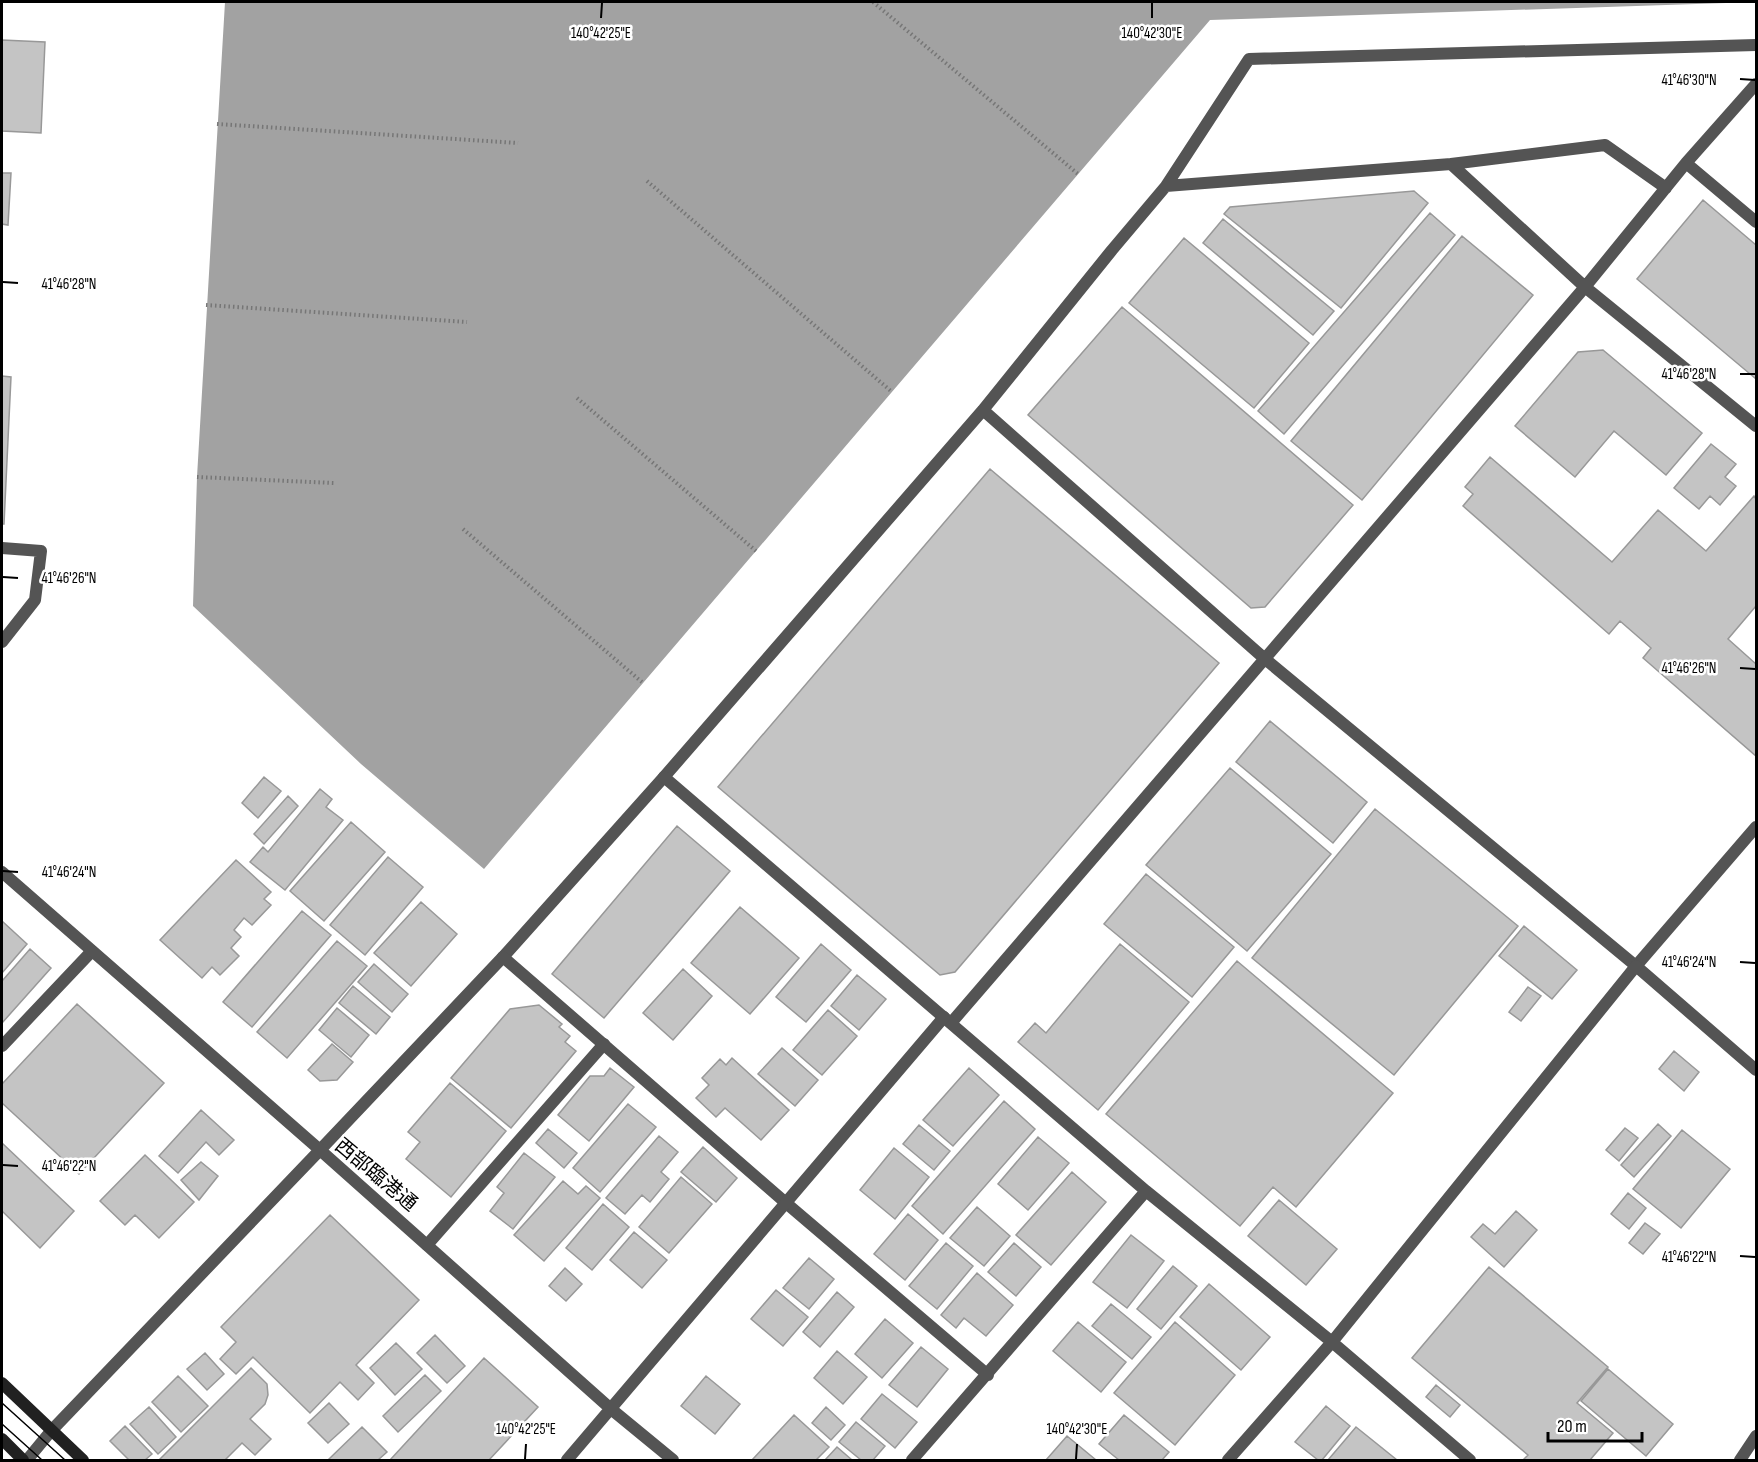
<svg xmlns="http://www.w3.org/2000/svg" width="1758" height="1462" viewBox="0 0 1758 1462" font-family="'Sofia Sans Condensed','Noto Sans JP',sans-serif">
<style>
.water{fill:#a2a2a2}
.building{fill:#c4c4c4;stroke:#989898;stroke-width:1.5}
.lines{fill:none;stroke-linecap:round;stroke-linejoin:round}
.path{stroke:#767676;stroke-width:4;stroke-dasharray:1.5 3;stroke-linecap:butt}
.service{stroke:#545454;stroke-width:12}
.minor{stroke:#545454;stroke-width:12}
.tertiary{stroke:#545454;stroke-width:12}
.secondary{stroke:#212121;stroke-width:12}
.tram{stroke:#000;stroke-width:1.5}
.ticks{fill:none;stroke:#000;stroke-width:2}
.labels{text-anchor:middle;dominant-baseline:central;stroke-width:5;stroke-linejoin:round;paint-order:stroke}
.street-label{font-size:20px;fill:#000;stroke:#fff}
.ticks-label{font-size:15px;text-anchor:middle;fill:#000;stroke:#fff;stroke-width:5;stroke-linejoin:round;paint-order:stroke}
</style>
<rect width="100%" height="100%" fill="#fff"/>
<path class="water" d="M225,2H1756L1210,20L484,869L361,764L193,606L197,477Z"/>
<path class="building" d="M2,40L45,42L41,133L2,131Z
M2,173H11L8,225L2,224Z
M1414,191L1428,203L1341,308L1224,214L1230,207Z
M1703,200L1756,245V379L1637,279Z
M1430,213L1455,235L1284,434L1258,411Z
M1223,219L1334,311L1313,335L1203,243Z
M1462,236L1533,295L1362,500L1291,441Z
M1184,238L1309,343L1254,408L1129,303Z
M1122,307L1353,505L1265,607L1251,608L1028,415Z
M1603,350L1702,433L1666,475L1614,431L1575,477L1515,426L1578,352Z
M2,376L11,377L4,524H2Z
M1711,444L1736,464L1725,477L1736,486L1720,505L1710,496L1699,509L1674,488Z
M1490,457L1612,562L1658,510L1706,551L1754,496L1756,499V606L1728,639L1756,664V756L1643,658L1651,648L1620,621L1609,634L1463,506L1473,494L1465,487Z
M990,469L1219,663L955,972L940,975L718,787Z
M1270,721L1367,802L1333,843L1236,762Z
M1230,768L1331,854L1247,951L1146,865Z
M264,777L281,791L258,818L242,803Z
M320,789L332,799L326,807L343,820L285,890L250,862L263,847L268,852Z
M288,796L298,806L264,844L254,834Z
M1375,809L1518,926L1394,1075L1252,958Z
M351,822L385,852L324,921L290,891Z
M677,826L730,871L604,1018L552,974Z
M388,857L423,887L365,955L330,925Z
M236,860L271,892L264,899L271,905L252,925L244,918L234,930L241,937L231,948L239,956L220,975L212,967L202,978L160,940Z
M1146,874L1234,947L1192,997L1104,924Z
M421,902L457,934L411,986L374,953Z
M740,907L799,958L750,1014L691,963Z
M302,911L331,935L252,1027L223,1002Z
M2,921L27,944L2,973Z
M1524,926L1577,970L1552,999L1499,956Z
M337,941L367,966L287,1058L257,1032Z
M821,944L851,970L806,1022L776,997Z
M1120,944L1189,1002L1098,1110L1018,1042L1035,1023L1046,1033Z
M30,949L51,968L2,1023V981Z
M1237,961L1393,1093L1296,1207L1273,1187L1240,1226L1106,1114Z
M374,964L408,994L392,1012L358,982Z
M683,969L712,996L673,1040L643,1013Z
M857,975L886,999L859,1030L831,1006Z
M353,986L390,1017L376,1034L339,1003Z
M1528,987L1541,996L1521,1021L1509,1012Z
M77,1004L164,1083L79,1174L2,1103V1084Z
M539,1005L562,1024L559,1027L570,1036L565,1042L576,1051L511,1128L451,1078L510,1009Z
M337,1008L369,1035L351,1057L319,1030Z
M828,1010L857,1036L822,1075L793,1050Z
M332,1044L353,1062L337,1080L320,1081L308,1070Z
M782,1048L818,1080L795,1106L758,1074Z
M1674,1051L1699,1072L1684,1091L1659,1069Z
M732,1058L789,1110L761,1140L725,1108L716,1117L696,1098L709,1085L702,1078L720,1059L726,1065Z
M610,1068L634,1087L589,1141L558,1115L590,1076H604Z
M969,1068L999,1095L953,1146L923,1120Z
M450,1083L506,1131L451,1197L406,1159L420,1142L408,1132Z
M1004,1101L1035,1129L943,1234L912,1206Z
M628,1104L656,1127L600,1192L573,1168Z
M201,1110L234,1140L219,1155L206,1142L178,1173L159,1156Z
M1658,1124L1671,1136L1634,1177L1621,1165Z
M919,1125L950,1151L934,1170L903,1144Z
M1625,1128L1638,1138L1619,1161L1606,1150Z
M548,1129L577,1153L564,1168L536,1143Z
M1682,1130L1730,1169L1681,1228L1633,1189Z
M659,1136L678,1152L661,1172L669,1179L650,1202L642,1195L625,1214L606,1198Z
M1038,1137L1069,1163L1028,1210L998,1184Z
M2,1143L74,1211L40,1248L2,1211Z
M703,1147L737,1178L716,1202L681,1172Z
M894,1148L929,1177L895,1219L860,1190Z
M524,1153L555,1177L513,1229L490,1211L504,1193L497,1187Z
M145,1155L194,1202L159,1238L135,1215L125,1225L100,1201Z
M201,1162L218,1176L199,1200L181,1180Z
M1072,1172L1106,1202L1051,1265L1016,1235Z
M681,1177L712,1204L669,1253L639,1227Z
M563,1181L578,1194L586,1186L600,1198L544,1261L514,1235Z
M1628,1193L1646,1208L1629,1229L1611,1214Z
M1279,1200L1337,1249L1306,1285L1248,1236Z
M603,1204L629,1227L592,1270L566,1248Z
M977,1207L1010,1236L984,1266L950,1238Z
M1516,1211L1537,1230L1504,1267L1471,1237L1483,1224L1495,1234Z
M908,1214L938,1240L905,1280L874,1254Z
M330,1215L419,1300L356,1365L374,1383L358,1400L340,1382L310,1413L253,1357L236,1374L220,1359L236,1342L221,1327Z
M1645,1223L1660,1234L1643,1254L1629,1243Z
M634,1232L667,1260L642,1288L610,1260Z
M1131,1235L1164,1261L1127,1308L1093,1282Z
M946,1243L973,1266L937,1309L909,1286Z
M1014,1243L1041,1267L1016,1296L988,1272Z
M809,1258L834,1279L809,1309L783,1288Z
M1173,1266L1197,1286L1161,1329L1137,1309Z
M1489,1267L1608,1367L1577,1403L1613,1433L1590,1460H1523L1528,1455L1412,1358Z
M565,1268L582,1284L566,1301L549,1286Z
M977,1273L1013,1305L986,1336L964,1318L956,1328L941,1315Z
M1209,1284L1270,1337L1241,1370L1180,1317Z
M776,1290L808,1317L783,1346L751,1319Z
M837,1292L854,1307L820,1347L803,1332Z
M1111,1304L1151,1337L1132,1359L1092,1326Z
M885,1319L913,1343L882,1378L855,1354Z
M1078,1322L1126,1362L1101,1392L1053,1351Z
M1175,1322L1235,1375L1175,1445L1114,1393Z
M435,1335L465,1366L447,1383L417,1353Z
M396,1343L422,1369L395,1395L370,1368Z
M921,1347L948,1369L917,1407L889,1385Z
M837,1351L867,1377L843,1404L814,1378Z
M205,1353L224,1374L207,1390L187,1369Z
M484,1358L538,1407L489,1460H390Z
M251,1368L267,1384L268,1395L265,1404L250,1419L271,1439L255,1455L242,1443L225,1460H159Z
M1608,1369L1673,1424L1646,1456L1581,1401Z
M425,1375L441,1391L398,1432L383,1416Z
M178,1376L208,1406L181,1432L152,1402Z
M706,1376L740,1404L715,1434L681,1406Z
M1436,1385L1460,1405L1450,1417L1426,1397Z
M882,1394L917,1422L895,1448L861,1419Z
M329,1403L349,1424L328,1443L308,1423Z
M1326,1406L1350,1426L1322,1460H1318L1295,1442Z
M149,1407L176,1437L158,1454L130,1424Z
M826,1407L845,1425L831,1440L812,1423Z
M794,1415L829,1447L816,1460H752Z
M1124,1415L1169,1452L1162,1460H1119L1099,1444Z
M856,1422L885,1446L873,1460H861L839,1442Z
M125,1426L152,1454L145,1460H129L110,1441Z
M362,1427L387,1452L378,1460H328Z
M1356,1427L1397,1460H1328Z
M1067,1436L1096,1460H1046Z
M837,1447L852,1460H825Z"/>
<g class="lines">
<path class="path" d="M873,2L1078,174
M217,124L518,143
M647,181L892,392
M206,305L467,322
M577,398L756,551
M197,477L334,483
M463,529L643,683"/>
<path class="service" d="M1686,163L1756,222
M1451,164L1605,145L1666,188
M1166,186L1249,59L1756,45
M983,410L1265,659L1636,966L1756,827
M1636,966L1756,1070
M951,1023L1585,287L1686,163L1756,84
M2,1046L92,951
M320,1150L503,957L664,777L983,410L1112,250L1166,186L1451,164L1585,287L1756,426
M427,1245L604,1044
M1740,1460L1756,1436"/>
<path class="minor" d="M2,548L41,551L35,600L2,642
M664,777L1146,1191L1332,1342L1470,1460
M503,957L786,1203L988,1375
M912,1460L1146,1191
M1228,1460L1332,1342L1636,966"/>
<path class="tertiary" d="M2,872L320,1150
M27,1460L51,1431L320,1150L611,1409L673,1460
M567,1460L944,1017"/>
<path class="secondary" d="M2,1383L83,1460
M2,1439L23,1460"/>
<path class="tram" d="M2,1403L65,1460
M2,1424L42,1460"/>
</g>
<path class="ticks" d="M601,18L602,3M1152,18V3M1740,79L1755,80M3,282L18,283M1740,374H1755M3,577L18,578M1740,668L1755,669M3,871L18,872M1740,962L1755,963M3,1165L18,1166M1740,1256L1755,1257M525,1459L526,1444M1076,1459L1077,1444"/>
<g class="labels">
<g class="street-label">
<text transform="translate(376 1175) rotate(40)">西部臨港通</text>
</g>
</g>
<g class="ticks-label">
<text x="601" y="38">140°42'25"E</text>
<text x="1152" y="38">140°42'30"E</text>
<text x="1689" y="85">41°46'30"N</text>
<text x="69" y="289">41°46'28"N</text>
<text x="1689" y="379">41°46'28"N</text>
<text x="69" y="583">41°46'26"N</text>
<text x="1689" y="673">41°46'26"N</text>
<text x="69" y="877">41°46'24"N</text>
<text x="1689" y="967">41°46'24"N</text>
<text x="69" y="1171">41°46'22"N</text>
<text x="1689" y="1262">41°46'22"N</text>
<text x="526" y="1434">140°42'25"E</text>
<text x="1077" y="1434">140°42'30"E</text>
</g>
<rect width="1758" height="1462" fill="none" stroke="#000000" stroke-width="6"/>
<path d="M1548 1432v9h94v-9" fill="none" stroke="#000000" stroke-width="3"/>
<text x="1557" y="1432" font-size="18" fill="#000000" stroke="#ffffff" stroke-width="4.5" paint-order="stroke">20 m</text>
</svg>
